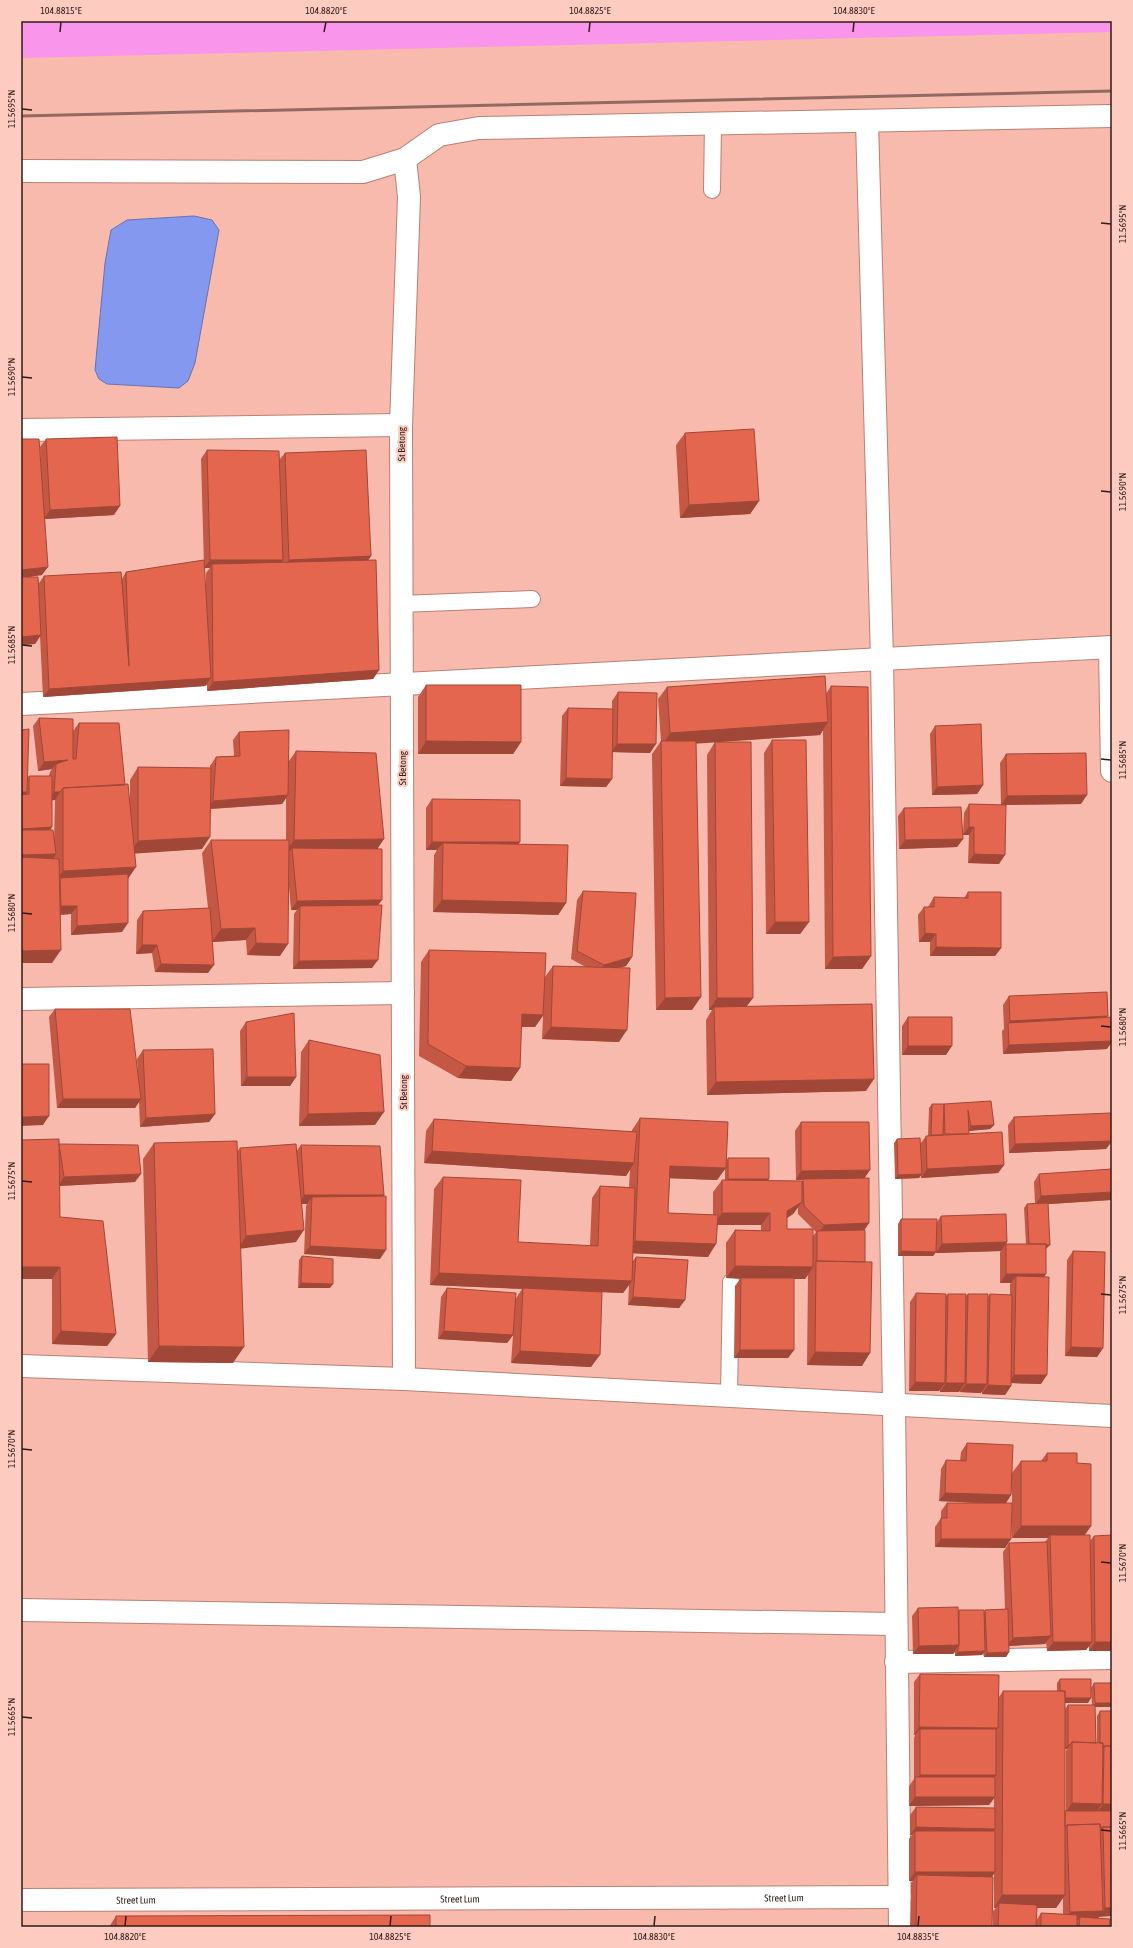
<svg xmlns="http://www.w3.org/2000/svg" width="1133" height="1948" viewBox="0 0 1133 1948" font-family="'Asap Condensed',sans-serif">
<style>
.green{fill:#f995eb}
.water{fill:#8398ee;stroke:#6b73ae}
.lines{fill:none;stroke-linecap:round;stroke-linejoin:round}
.service-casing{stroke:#b98074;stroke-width:18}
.minor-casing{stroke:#b98074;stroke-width:24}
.service{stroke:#fff;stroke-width:16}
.minor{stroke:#fff;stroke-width:22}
.rail{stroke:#936a61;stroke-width:3}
.wall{fill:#c55844;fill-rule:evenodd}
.shaded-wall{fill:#a04737}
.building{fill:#e5664f;stroke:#a04737}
.ticks{fill:none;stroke:#321c17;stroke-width:1.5}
.labels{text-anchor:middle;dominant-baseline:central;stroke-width:4;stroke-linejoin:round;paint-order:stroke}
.street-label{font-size:10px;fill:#321c17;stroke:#fdcbc0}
.neatline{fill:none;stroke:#321c17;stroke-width:1.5}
.ticks-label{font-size:10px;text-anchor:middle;fill:#321c17}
</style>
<rect width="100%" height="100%" fill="#f7baad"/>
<path class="green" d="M21,21H1112V32L21,58Z"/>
<path class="water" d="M194,216L212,220L219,230L195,363L188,381L179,388L107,384L99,379L95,370L105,263L111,230L127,220Z"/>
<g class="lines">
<g class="service-casing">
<path id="service" d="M712,190L713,124
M401,604L532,599
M729,1396L731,1282"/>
</g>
<g class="minor-casing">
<g id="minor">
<path d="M867,122L882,659L894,1404L900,1927"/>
<path d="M21,171L363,172L405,159L439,135L479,128L1112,116"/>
<path d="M21,430L401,425"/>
<path d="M1110,648L1112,771"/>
<path d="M21,704L1112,647"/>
<path d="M21,999L403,993"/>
<path d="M21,1366L404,1379L1112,1416"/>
<path d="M404,1379L401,425L409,197L405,159"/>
<path d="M21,1610L896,1624"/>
<path d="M896,1662L1112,1658"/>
<path id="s1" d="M21,1900L900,1897"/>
</g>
</g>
<use href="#service" class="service"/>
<use href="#minor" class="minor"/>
<path class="rail" d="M21,116L1112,91"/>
</g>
<path class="wall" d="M685,433L759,501L750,514L680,518L676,445Z
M21,439L42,487L40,447L46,439L114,515L45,519L42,575L27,577L39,583L44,576L122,579L126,572L204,566L201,459L207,450L279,460L285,453L371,556L368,560L379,670L373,679L207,691V685L205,686L43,697L40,636L35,644L21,645ZM204,568H210L206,573V601Z
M426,685L521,742L513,754H418V697Z
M831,686L871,956L862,969H825L823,730L820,735L696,743L692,1010H656L652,754L661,741L658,699L667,687L826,694Z
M618,692L650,753L612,752V779L606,787L560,786L562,716L568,708L612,709V701Z
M39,718L73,731L79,723L125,785L130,799V780L138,767L210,768V766L216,757L234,756L233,740L239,732L289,761L296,751L378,848V905L372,968L293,969L294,914L297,910H291L289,887L280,956L247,955L246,940L212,942L208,973L155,972L152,953L136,954L137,920L143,911L208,908L202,853L211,840H286V798L282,804L211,809L202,849L135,853L128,878L122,932L71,935V914L60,915L52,963H21V730L28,778L29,776H49L50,772L52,769L38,771L33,726ZM52,800H55L54,842L50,830L52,827Z
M935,726L983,785L977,794L932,795L930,734Z
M772,740L809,922L800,934H766L764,753Z
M715,742L747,1007L866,1091L707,1095L706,1020L712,1010H709L707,755Z
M1006,754L1081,804L1005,805L999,864L968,863L969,835H963L964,813L969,804L1001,805L1000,763Z
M432,799L518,844L566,903L558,915L433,912L434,855L437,850H426V808Z
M904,808L963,839L957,847L899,849L898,816Z
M583,891L632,957L626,966L617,968L619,1042L542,1039L543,1016L535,1027H521L520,1068L511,1081L458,1078L419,1056L421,962L429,950L545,977L553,966L586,967L571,959L577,900Z
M968,892L1001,948L995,956H930V942H919L918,915L924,907H928L934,897L964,898Z
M1009,996L1107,1018V1049L1003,1054L1002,1031L1004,1029L1003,1005Z
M55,1009L138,1073L137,1059L143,1050L215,1114L209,1122L140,1127L139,1102L135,1108H57L49,1017Z
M908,1017L946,1055H902V1026Z
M246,1022L296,1077L290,1086H241L240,1031Z
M309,1040L375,1125L299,1126L301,1052Z
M932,1104L944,1105V1104L994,1125L990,1129L969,1131V1134L1004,1165L998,1173L921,1178V1175L919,1178L895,1179L894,1143L897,1139L921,1143L926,1136H928L929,1108Z
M1014,1117L1112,1141L1106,1149L1009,1153L1008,1125Z
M640,1118L726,1162L728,1158L768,1181L802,1182L803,1180H796L795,1131L801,1122L864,1178L869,1223L864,1230L865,1262L862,1366L807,1365L808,1275L805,1279H794V1350L788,1358H734L735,1286L740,1279L726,1278V1243L735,1230L761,1231V1225H717L708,1257L633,1253L632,1262L636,1257L685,1300L679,1308L628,1305L629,1285L623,1293L602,1292L591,1367L511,1363L513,1335L507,1343L438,1339L441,1297L447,1288L515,1300L522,1289L430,1285L434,1189L443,1177L518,1242L590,1246L592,1198L600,1186L629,1187L630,1170L626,1176L424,1163L426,1131L434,1119L632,1132V1130ZM725,1168V1180H722L713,1192V1215L668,1213L670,1178L717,1180ZM798,1207V1214L816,1232L813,1236L787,1229V1218L793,1214Z
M21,1140L59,1145V1144L135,1182L59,1186L60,1217L116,1334L107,1346L52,1344V1279H21Z
M154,1143L237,1152L240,1148L296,1152L301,1145L383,1196L380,1259L304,1254L306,1206L307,1204H302L296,1242L240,1248L233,1363L148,1362L143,1159Z
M1039,1174L1111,1200L1048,1204L1046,1249L1044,1276L1041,1384L1011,1383V1386L1005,1395L982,1394V1390L981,1393L960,1392V1390L959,1392H940V1390L939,1391H909L910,1302L916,1293L946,1296L948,1294L966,1296L968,1294L988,1297L990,1294L1010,1295V1284L1011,1283H1000V1252L1001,1251L936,1253V1252L933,1256H898V1224L901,1219L937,1222L941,1216L1007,1242L1006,1244H1026L1024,1208L1027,1204L1035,1203L1034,1182Z
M1073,1251L1103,1348L1097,1357L1065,1356L1067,1260Z
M302,1256L330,1288H298L299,1260Z
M967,1443L1012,1473L1021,1461H1041L1047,1453L1077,1463L1091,1526L1085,1535L1090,1541L1094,1536L1112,1535V1651H1089V1646L1086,1650L1047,1651L1046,1642L1045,1644L1009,1646V1652L1006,1657H984L983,1653L982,1655L955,1656V1652L953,1654H913L912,1616L918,1608L984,1612L985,1610L1005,1609L1003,1552L1009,1543L1045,1542L1048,1538H1012V1482L1011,1495L1006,1503L1011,1539L1005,1548L935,1547V1527L941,1518V1511L947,1503H977L939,1501L941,1469L946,1460L960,1461L961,1452Z
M920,1674L999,1697L1003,1691H1057V1683L1060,1679L1088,1703H1065V1709L1068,1705H1092L1091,1688L1094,1683L1096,1743H1097V1716L1100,1711H1112V1916H1099L1098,1918L1109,1927H993V1911L996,1908H994V1874L992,1877V1927H910L911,1883L913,1881H909V1839L912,1835H910V1815L916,1807L994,1808V1798L989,1805L909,1806V1786L914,1779V1738L915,1735H914V1682ZM1065,1749H1067L1066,1751V1811H1065ZM1063,1898V1914L1041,1913L1036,1921L1037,1908H1056Z
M116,1916L430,1927H109Z"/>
<path class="shaded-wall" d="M759,501L750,514L680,518L689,505Z
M120,506L114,515L44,519L50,510Z
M371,556L365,565L283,569L289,560Z
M210,560H283L277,568L212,564L210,568H204Z
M48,567L42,575L21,578V570Z
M41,635L35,644L21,645V637Z
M379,670L373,679L207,691L213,682Z
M211,678L205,686L43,697L49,689Z
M828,722L820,735L662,746L670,733Z
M426,741L521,742L513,754H418Z
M617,744H656L650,753L611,752Z
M68,760L56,764L52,769L38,771L44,762Z
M566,778L612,779L606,787L560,786Z
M983,785L977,794L932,795L937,787Z
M21,792H27L21,800Z
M54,792H60L55,800L48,801Z
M288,795L282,804L207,809L213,801Z
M1087,795L1081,804L1001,805L1007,796Z
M52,827L46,836L21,837V829Z
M969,827H974L969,835H963Z
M210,837L202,849L129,854L138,841Z
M384,839L376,851L292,848L289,852H285L294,840Z
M963,839L957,847L899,849L905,840Z
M432,842H520L514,851L443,843L437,850H426Z
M56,854L50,863H21V855Z
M974,854L1005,855L999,864L968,863Z
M136,867L128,879L54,883L63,871Z
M382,900L376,908L300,906L297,910H291L297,901Z
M442,900L566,903L558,915L433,912Z
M61,906H77L71,914L55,915Z
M775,922H809L800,934H766Z
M128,923L122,932L71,935L77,926Z
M255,928L246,940L212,942L221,929Z
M925,933L936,934L930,942H919Z
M256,943L288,944L280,956L247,955Z
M142,945H157L152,953L136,954Z
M936,947L1001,948L995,956H930Z
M61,950L52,963H21V951Z
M871,956L862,969H825L833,957Z
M632,957L626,966L599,973L604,965Z
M378,960L372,968L293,969L299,961Z
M161,964L214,965L208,973L155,972Z
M701,997L692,1010H656L665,998Z
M717,998H753L744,1010L714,1007L712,1010H709Z
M522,1014L543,1015L535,1027H513Z
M1108,1016L1102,1024L1008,1023L1010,1021Z
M551,1027L627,1030L619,1042L542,1039Z
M1112,1041V1042L1107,1049L1003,1054L1009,1045Z
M908,1046H952L946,1055H902Z
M466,1066L520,1068L511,1081L458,1078Z
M247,1077H296L290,1086H241Z
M874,1079L866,1091L707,1095L716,1082Z
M63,1099H141L135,1108H57Z
M384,1112L375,1125L299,1126L308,1114Z
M215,1114L209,1122L140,1127L146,1118Z
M49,1116L43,1125L21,1126V1117Z
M994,1125L990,1129L968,1131L971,1126Z
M1112,1141L1106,1149L1009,1153L1015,1144Z
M432,1151L634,1163L626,1176L424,1163Z
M1004,1165L998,1173L921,1178L927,1169Z
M670,1166L726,1168L717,1180L662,1178Z
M870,1170L864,1179L796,1180L801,1171Z
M141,1174L135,1182L58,1186L64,1177Z
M922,1174L919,1178L895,1179L898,1175Z
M728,1179H769L766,1184H725Z
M1112,1192V1199L1111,1200L1035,1205L1041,1196Z
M304,1195H384L378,1203L312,1197L307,1204H299Z
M802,1202L793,1214L779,1223L787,1211Z
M722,1213H770L761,1225H713Z
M869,1223L863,1232L818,1234L824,1225Z
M304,1230L296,1242L238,1249L246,1236Z
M635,1241L716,1244L708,1257L626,1253Z
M1007,1242L1001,1251L936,1253L942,1244Z
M1050,1245L1046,1249L1026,1250L1029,1246Z
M310,1246L386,1250L380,1259L304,1254Z
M901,1251L936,1252L933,1256H898Z
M735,1266L813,1267L805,1279L726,1278Z
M21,1267H60L52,1279H21Z
M439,1273L632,1281L623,1293L430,1285Z
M1006,1274H1046L1040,1283L1016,1276L1011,1283H1000Z
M301,1283L333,1284L330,1288H298Z
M633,1297L685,1300L679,1308L628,1305Z
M61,1331L116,1334L107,1346L52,1344Z
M444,1331L513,1335L507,1343L438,1339Z
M159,1346L244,1347L233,1363L148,1362Z
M1071,1347L1103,1348L1097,1357L1065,1356Z
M740,1350H794L788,1358H734Z
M520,1351L600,1355L591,1367L511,1363Z
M815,1352L870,1353L862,1366L807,1365Z
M1014,1375H1047L1041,1384L1008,1383Z
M915,1382L945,1383L939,1391H909Z
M946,1383H965L959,1392H940Z
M966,1384H987L981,1393L960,1392Z
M988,1385L1011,1386L1005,1395L982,1394Z
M945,1493L1011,1495L1005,1504L939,1501Z
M1021,1526H1091L1082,1538L1050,1535L1048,1538H1012Z
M941,1539H1011L1005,1548L935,1547Z
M1051,1636L1045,1644L1007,1646L1013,1638Z
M1053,1642H1092L1086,1650L1047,1651Z
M1095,1642H1112V1651H1089Z
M959,1645L953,1654H913L919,1646Z
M985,1651L982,1655L955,1656L958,1652Z
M1009,1652L1006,1657H984L987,1653Z
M1061,1698H1091L1088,1703H1057Z
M1095,1703H1112V1707H1092Z
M919,1727L998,1728L992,1736L920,1729L915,1735H914Z
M1068,1745H1070L1067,1749H1065Z
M920,1775H996L990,1783L915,1782Z
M915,1797H995L989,1805L909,1806Z
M1072,1803L1102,1804L1096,1812H1066Z
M1103,1804H1112V1813H1097Z
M916,1827L995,1829L989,1837L915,1831L912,1835H910Z
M1067,1827H1103L1100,1831Z
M915,1872H995L989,1880L917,1875L913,1881H909Z
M1002,1895H1065L1056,1908H999V1903L996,1908H994Z
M1105,1908H1112V1916L1099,1917Z
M1103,1911L1097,1920L1080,1917L1078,1920H1064L1070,1912Z"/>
<path class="building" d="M754,429L759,501L689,505L685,433Z
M117,437L120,506L50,510L46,439Z
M21,439H39L48,567L21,570Z
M207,450L279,451L283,560H210Z
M366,450L371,556L289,560L285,453Z
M204,560L211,678L49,689L44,576L121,572L129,666L126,572Z
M376,560L379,670L213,682L212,564Z
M21,577H38L41,635L21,637Z
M825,676L828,722L670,733L667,687Z
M426,685H521V742L426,741Z
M831,686L868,687L871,956L833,957Z
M618,692L657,693L656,744H617Z
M568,708L613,709L612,779L566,778Z
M39,718L73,719V759H76L79,723H119L125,785L63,788L60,792H54L56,764L68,760L44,762Z
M981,724L983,785L937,787L935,726Z
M29,729L27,792H21V730Z
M289,730L288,795L213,801L216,757L240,756L239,732Z
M772,740H806L809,922H775Z
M661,741H696L701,997L665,998Z
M715,742H751L753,998H717Z
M296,751L376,753L384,839L294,840Z
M1086,753L1087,795L1007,796L1006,754Z
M138,767L211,768L210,837L138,841Z
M29,776H52V827L21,829V795L29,794Z
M128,784L136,867L63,871V788Z
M432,799L520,800V842H432Z
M969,804L1006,805L1005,855L974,854V827H969Z
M961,807L963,839L905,840L904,808Z
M21,830H53L56,854L21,855Z
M211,840H289L288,944L256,943L255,928L221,929Z
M443,843L568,845L566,903L442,900Z
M292,848L382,849V900L297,901Z
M21,857L59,859L61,950L21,951Z
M128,874V923L77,926V906H61L60,878Z
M583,891L636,893L632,957L604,965L577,951Z
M968,892H1001V948L936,947V934L925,933L924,907H934V897L968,898Z
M382,905L378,960L299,961L300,906Z
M210,908L214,965L161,964L157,945H142L143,911Z
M429,950L546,953L543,1015L522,1014L520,1068L466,1066L428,1044Z
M553,966L630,968L627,1030L551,1027Z
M1107,992L1108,1016L1010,1021L1009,996Z
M872,1004L874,1079L716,1082L714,1007Z
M55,1009H130L141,1099H63Z
M294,1013L296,1077H247L246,1022Z
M908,1017H952V1046H908Z
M1112,1017V1041L1009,1045L1008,1023Z
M309,1040L380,1055L384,1112L308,1114Z
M213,1049L215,1114L146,1118L143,1050Z
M21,1064H49V1116L21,1117Z
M991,1101L994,1125L971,1126L968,1110L969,1134H945L944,1104Z
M932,1104H944L943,1135H931Z
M1111,1113L1112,1141L1015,1144L1014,1117Z
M640,1118L728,1122L726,1168L670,1166L668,1213L718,1215L716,1244L635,1241Z
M434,1119L637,1132L634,1163L432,1151Z
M801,1122H869L870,1170L801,1171Z
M1002,1132L1004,1165L927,1169L926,1136Z
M920,1138L922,1174L898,1175L897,1139Z
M59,1139L60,1217L103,1221L116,1334L61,1331L60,1267H21V1140Z
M237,1141L244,1347L159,1346L154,1143Z
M59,1144L138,1145L141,1174L64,1177Z
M296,1144L304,1230L246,1236L240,1148Z
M301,1145L380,1146L384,1195H304Z
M728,1158H769V1179H728Z
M1112,1169V1192L1041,1196L1039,1174Z
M443,1177L521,1180L518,1242L598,1246L600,1186L635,1188L632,1281L439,1273Z
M869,1178V1223L824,1225L804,1206L803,1179Z
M722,1180L802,1181V1202L787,1211V1229H813V1267L735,1266V1230L770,1231V1213H722Z
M386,1196V1250L310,1246L312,1197Z
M1048,1203L1050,1245H1046V1244H1029L1027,1204Z
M1006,1214L1007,1242L942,1244L941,1216Z
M901,1219H937L936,1252L901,1251Z
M865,1230V1262L817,1261V1231Z
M1006,1244H1046V1274H1006Z
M1073,1251L1105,1252L1103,1348L1071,1347Z
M302,1256L333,1259V1284L301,1283Z
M636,1257L688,1260L685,1300L633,1297Z
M816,1261L872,1262L870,1353L815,1352Z
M1016,1276L1049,1277L1047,1375H1014Z
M741,1278H794V1350H740Z
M447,1288L516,1293L513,1335L444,1331Z
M523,1288L602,1292L600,1355L520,1351Z
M916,1293L946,1294L945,1383L915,1382Z
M948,1294H966L965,1383H946Z
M968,1294H988L987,1384H966Z
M990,1294L1012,1295L1011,1386L988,1385Z
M967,1443L1013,1445L1011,1495L945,1493L946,1460L966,1461Z
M1047,1453H1077V1463L1091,1464V1526H1021V1461H1047Z
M947,1503H1012L1011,1539H941V1518H947Z
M1050,1535H1090L1092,1642H1053Z
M1112,1535V1642H1095L1094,1536Z
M1047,1542L1051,1636L1013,1638L1009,1543Z
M958,1607L959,1645L919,1646L918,1608Z
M1008,1609L1009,1652L987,1653L985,1610Z
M959,1610H984L985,1651L958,1652V1648L959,1645Z
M920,1674L999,1675L998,1728L919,1727Z
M1060,1679H1091V1698H1065V1691H1060Z
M1094,1683H1112V1703H1095Z
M1003,1691H1065V1895H1002Z
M1068,1705H1095L1096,1743L1072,1742L1070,1745H1068Z
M1100,1711H1112V1746H1104V1748H1103V1743H1100Z
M920,1729H996V1775H920Z
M1072,1742L1103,1743L1102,1804L1072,1803Z
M1104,1746H1112V1804H1103Z
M915,1777H995V1797H915Z
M916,1807L995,1808V1829L916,1827Z
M1065,1811H1112V1827H1100V1824L1067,1825L1065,1827Z
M1100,1824L1103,1911L1070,1912L1067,1825Z
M1103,1827H1112V1908H1105Z
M915,1831H995V1872H915Z
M917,1875L993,1877L992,1927H916Z
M999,1903L1037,1905L1036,1927H998Z
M1041,1913L1077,1915V1927H1041Z
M430,1915V1927H116V1916Z
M1080,1917L1110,1919L1109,1927H1079Z"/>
<path class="ticks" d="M60,32L61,22M324,32L326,22M589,32L590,22M853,32L854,22M22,109L32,110M1101,223L1111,224M22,377L32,378M1101,491L1111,492M22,645L32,646M1101,759L1111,760M22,913L32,914M1101,1026L1111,1027M22,1181L32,1182M1101,1294L1111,1295M22,1449L32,1450M1101,1562L1111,1563M22,1717L32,1718M1101,1830L1111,1831M125,1926L126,1916M390,1926L391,1916M654,1926L655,1916M918,1926L919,1916"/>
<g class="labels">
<g class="street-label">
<text transform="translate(401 444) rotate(-90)">St Betong</text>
<text transform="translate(402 768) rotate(-90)">St Betong</text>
<text transform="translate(403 1092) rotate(-90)">St Betong</text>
<text stroke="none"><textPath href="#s1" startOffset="763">Street Lum</textPath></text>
<text stroke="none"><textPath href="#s1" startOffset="439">Street Lum</textPath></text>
<text stroke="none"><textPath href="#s1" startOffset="115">Street Lum</textPath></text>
</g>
</g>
<rect width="1133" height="1948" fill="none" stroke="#fdcbc0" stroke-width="44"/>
<rect x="22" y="22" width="1089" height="1904" class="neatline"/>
<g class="ticks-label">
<text x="61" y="14">104.8815°E</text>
<text x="326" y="14">104.8820°E</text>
<text x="590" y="14">104.8825°E</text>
<text x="854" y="14">104.8830°E</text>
<text transform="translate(11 109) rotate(-90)" y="4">11.5695°N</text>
<text transform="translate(1122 224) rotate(-90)" y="4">11.5695°N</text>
<text transform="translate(11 377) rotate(-90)" y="4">11.5690°N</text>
<text transform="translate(1122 492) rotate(-90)" y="4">11.5690°N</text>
<text transform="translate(11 645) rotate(-90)" y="4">11.5685°N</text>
<text transform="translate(1122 760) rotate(-90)" y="4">11.5685°N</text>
<text transform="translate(11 913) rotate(-90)" y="4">11.5680°N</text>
<text transform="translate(1122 1027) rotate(-90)" y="4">11.5680°N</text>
<text transform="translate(11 1181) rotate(-90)" y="4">11.5675°N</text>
<text transform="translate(1122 1295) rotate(-90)" y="4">11.5675°N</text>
<text transform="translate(11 1449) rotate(-90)" y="4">11.5670°N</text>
<text transform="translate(1122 1563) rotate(-90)" y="4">11.5670°N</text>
<text transform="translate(11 1717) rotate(-90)" y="4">11.5665°N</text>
<text transform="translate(1122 1831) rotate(-90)" y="4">11.5665°N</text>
<text x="125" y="1940">104.8820°E</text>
<text x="390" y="1940">104.8825°E</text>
<text x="654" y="1940">104.8830°E</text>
<text x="918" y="1940">104.8835°E</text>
</g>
</svg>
